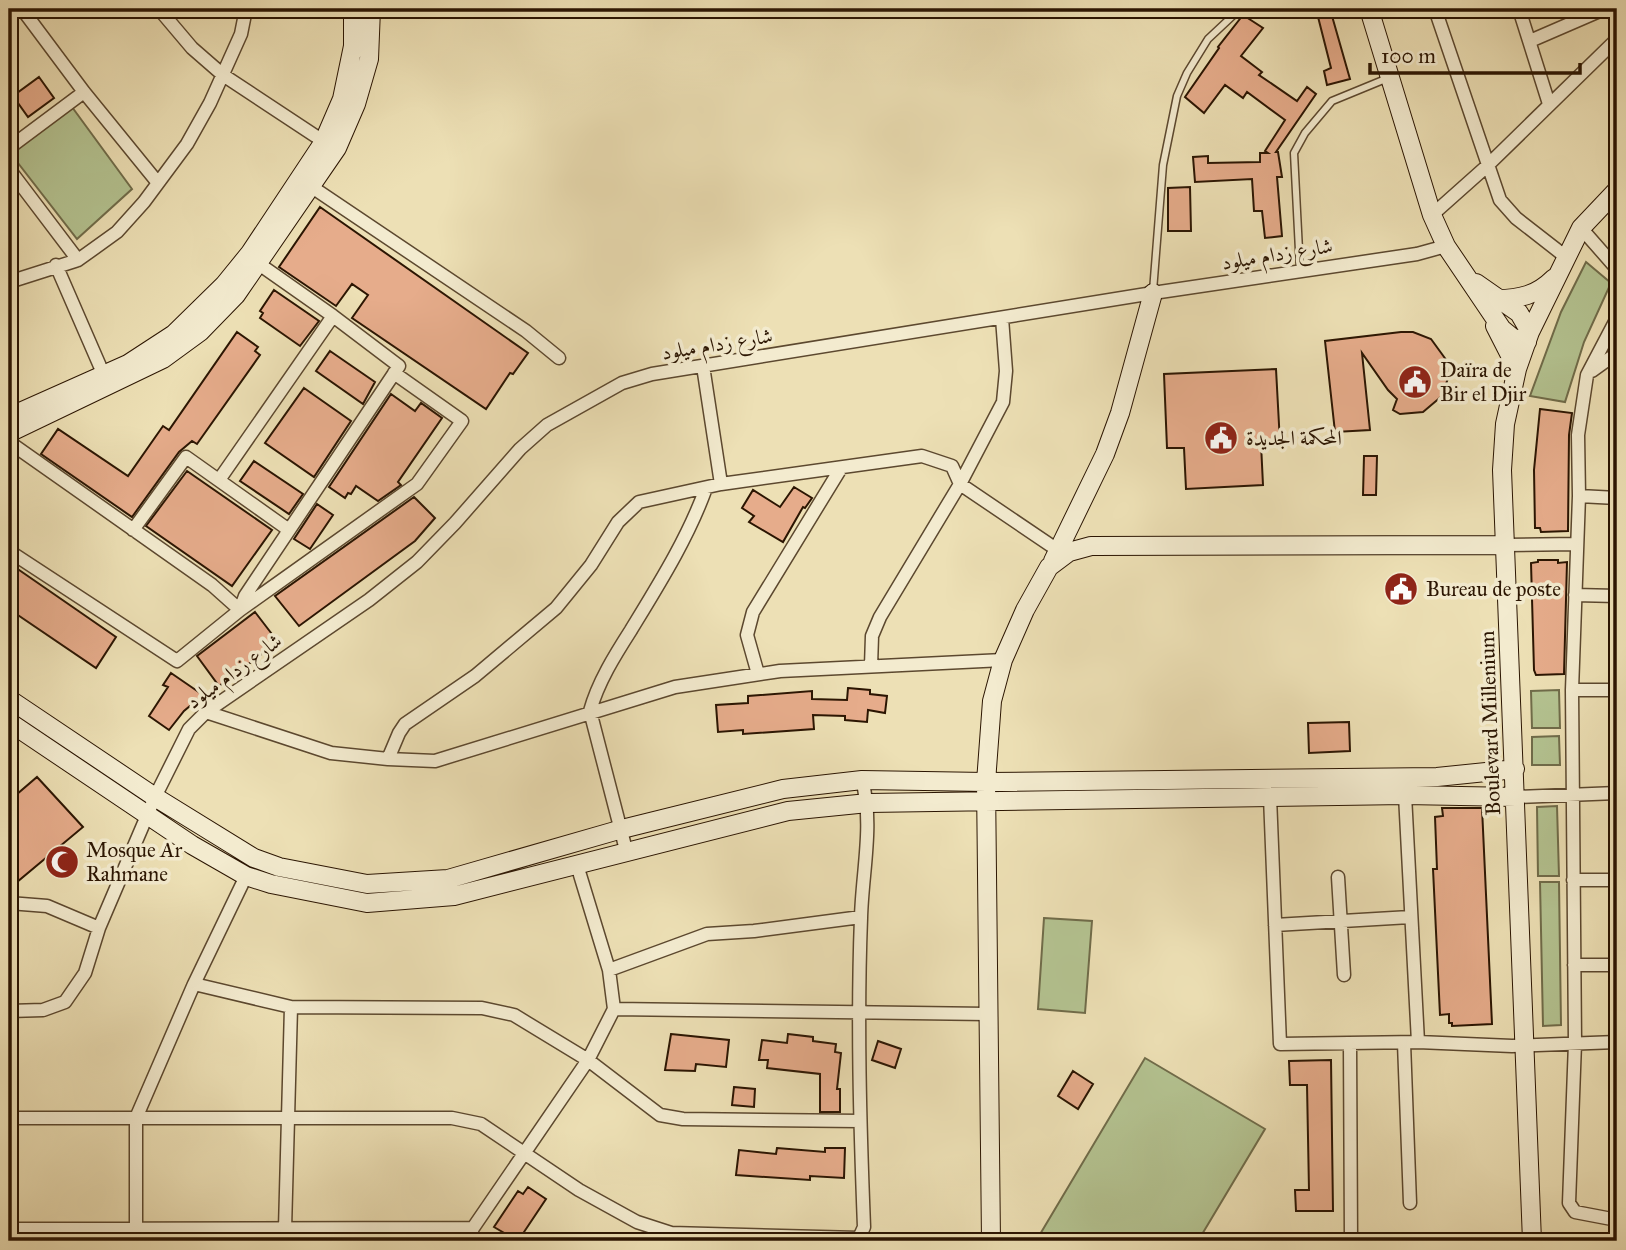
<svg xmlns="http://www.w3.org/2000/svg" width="1626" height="1250" viewBox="0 0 1626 1250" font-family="'IM FELL Great Primer',Amiri,serif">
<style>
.green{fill:#b4c391;stroke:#706c4a;stroke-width:2}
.building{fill:#e6ac8b;stroke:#2b1502;stroke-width:2}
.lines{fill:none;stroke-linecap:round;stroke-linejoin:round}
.lane-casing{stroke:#5c482f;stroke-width:9}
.street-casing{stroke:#5c482f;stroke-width:15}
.secondary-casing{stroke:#2b1502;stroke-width:20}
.lane{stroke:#f3ebcf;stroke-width:6}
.street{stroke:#f3ebcf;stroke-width:12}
.secondary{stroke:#f3ebcf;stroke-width:18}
.labels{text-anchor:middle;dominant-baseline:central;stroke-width:7;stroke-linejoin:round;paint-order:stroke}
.street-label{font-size:21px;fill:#2b1502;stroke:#f3ebcf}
.poi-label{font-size:21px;fill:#2b1502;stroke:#f3ebcf;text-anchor:start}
</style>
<rect width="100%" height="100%" fill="#ede0b5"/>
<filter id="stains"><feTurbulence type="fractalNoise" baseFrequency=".00286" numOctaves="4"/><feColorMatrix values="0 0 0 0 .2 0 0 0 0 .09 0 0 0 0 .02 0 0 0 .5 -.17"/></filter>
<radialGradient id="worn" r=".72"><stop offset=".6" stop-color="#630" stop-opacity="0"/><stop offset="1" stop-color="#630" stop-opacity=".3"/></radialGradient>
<path class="green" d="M72,107L132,189L77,239L11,154Z
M1586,262L1611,283L1584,342L1565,402L1530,396L1561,312Z
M1559,690L1560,728H1532L1531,691Z
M1559,736L1560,765H1532V737Z
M1557,806L1559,876H1538L1537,807Z
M1540,882H1559L1561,1025L1543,1026Z
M1044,918L1092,921L1085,1013L1038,1009Z
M1145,1058L1265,1129L1198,1241H1036Z"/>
<path class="building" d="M1316,9H1330L1350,79L1327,85L1324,71L1331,68Z
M1243,15L1263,28L1241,56L1262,72L1259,75L1297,101L1307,87L1316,94L1276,152H1278L1282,177H1277L1282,236L1265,238L1262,211H1254L1252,179L1195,182L1193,157L1208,156V163L1260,162V153H1268L1265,151L1285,120L1247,92L1243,98L1225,85L1204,113L1185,97L1219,48L1218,47Z
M39,77L54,98L28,117L13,96Z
M1190,187L1191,231H1168V188Z
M320,207L528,353L513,374L510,373L486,409L352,318L368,295L352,284L336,306L279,267Z
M274,290L319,321L300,346L260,318L263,313L260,311Z
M237,332L258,347L255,351L260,355L197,444L192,441L179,452L132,517L41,454L58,429L128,476L163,426L169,430Z
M1401,332H1413L1431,339L1447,361L1448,378L1442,396L1423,412L1400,414L1393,410L1397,399L1388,390L1362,353L1370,430L1335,432L1325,341Z
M330,351L375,382L363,404L316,371Z
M1276,369L1280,443L1261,444L1263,485L1186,489L1184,448H1167L1164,374Z
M304,388L351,421L314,477L265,443Z
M391,394L415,411L421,403L442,418L398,482L401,485L378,501L356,486L351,494L348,493L345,498L329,487Z
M1540,409L1572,413L1569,435L1568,531L1541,532L1540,528H1535L1534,470Z
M1364,456H1377L1376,495H1363Z
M254,461L303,494L289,514L240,481Z
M187,471L272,530L232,586L146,526Z
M794,487L812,498L805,508L803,507L783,542L749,522L754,516L742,508L753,490L780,507Z
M414,497L435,518L415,541L299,626L275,596Z
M317,504L333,515L310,549L294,539Z
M1538,560H1558V563L1567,562L1564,674L1536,675L1534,670L1531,563L1538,562Z
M9,563L116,637L96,668L9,609Z
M255,612L278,642L219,686L197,656Z
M171,673L203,695L184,711L169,730L149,716L168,687L163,685Z
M848,688L870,690V694L887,696L885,713L868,710L867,722L845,720V716L813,715L814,729L743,734V730L718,732L716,705L748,703V696L812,691V699L847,700Z
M1349,722L1350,751L1309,753L1308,723Z
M37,777L83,827L17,882L9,872V801Z
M1442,808H1482L1492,1024L1452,1026V1023H1449V1014L1440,1015L1433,869H1437L1435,817L1443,816Z
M671,1034L729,1040L726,1067L696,1064L695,1071L665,1070Z
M788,1034L813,1037V1041L836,1044L835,1052L841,1053L837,1089H840V1112H820V1074L767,1068L768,1060H759L762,1040L787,1043Z
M878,1041L901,1049L895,1068L872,1060Z
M1331,1060L1333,1211H1296L1295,1190H1309L1307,1085H1290L1289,1061Z
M1073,1071L1093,1084L1078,1109L1058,1096Z
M734,1087L755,1089L754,1107L732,1105Z
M777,1148L825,1152V1148H845L844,1178L810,1176V1180L736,1175L739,1150L776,1154Z
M528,1187L546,1199L518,1241L494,1227L518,1191L523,1194Z"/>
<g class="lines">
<g class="lane-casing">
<path id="lane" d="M1300,270L1294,153L1305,133L1332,101L1388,78
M1153,291L1163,165L1177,96L1187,73L1208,39L1240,9
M1567,1241V1238"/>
</g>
<g class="street-casing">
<path id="street" d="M22,9L84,92L158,183
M159,9L192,48L223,75L329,145
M1435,9L1500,200L1516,218L1566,257
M1519,9L1549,104
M1530,41L1604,9
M9,148L84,92
M9,169L78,260
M306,183L526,331L559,358
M1432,215L1487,166L1617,39
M1581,228L1617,269
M56,265L106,380
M9,282L78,260L117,232L144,202L187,144L210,103L241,34L246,9
M1617,318L1587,375L1578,435L1579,496L1572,690L1575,1043L1569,1203L1575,1212L1617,1220
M703,366L721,484
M1592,371L1617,353
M9,442L212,585L240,610L245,596L399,366L333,316L259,264
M219,480L333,316
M1579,496L1617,498
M133,530L186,457L289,530
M1505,545L1577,544
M9,551L177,661L240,610L417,484L462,421L394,373
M1575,595L1617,596
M871,666L872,636L880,617L960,484L1003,402L1006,371L1002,318
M758,674L747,635L753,612L841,468
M1572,690H1617
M206,712L331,753L388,759L435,761L675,687L780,671L1003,660
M388,759L399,733L405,724L475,676L556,608L591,565L618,522L639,502L721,484L922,456L952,466L960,484L1059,551
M1405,795L1418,1042
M1270,797L1280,1044L1418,1042L1512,1046L1617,1042
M1516,797L1617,793
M626,850L590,711C598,682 615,655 631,630C659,584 688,538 706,488
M1338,877L1344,975
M1573,880H1617
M9,903L47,906L99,928
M1275,925L1410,917
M1574,965H1617
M609,970L707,934L754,931L861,917
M194,984L291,1007L482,1008L514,1015L588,1060L660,1115L683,1119L860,1121
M614,1009L988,1014
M9,1011L43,1010L65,1002L85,973L99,928L155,797L189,729L206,712L369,600L417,562L455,523L520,449L547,425L622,383L652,374L1153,293L1417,254L1446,246
M1404,1043L1410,1203
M1350,1044L1351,1241
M9,1118H452L481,1124L579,1190L637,1222L671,1233L859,1238L864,1227C860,1124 857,1021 861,918C862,873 874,824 862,780
M9,1229L473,1228
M285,1229L291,1007
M136,1241V1118L194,984L246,876
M468,1241L473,1228L588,1060L614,1009L609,970L577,865"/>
</g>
<g class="secondary-casing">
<path id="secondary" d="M1369,9L1432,215L1446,246L1502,329L1513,338L1527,342
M1476,283L1519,313L1530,332
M1497,299C1520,299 1537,295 1554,278
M1495,326L1517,369
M9,417L128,364L174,334L224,285L250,253L323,143L342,99L353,46V9
M9,433L163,359L200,332L236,295L337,148L356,104L369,59L371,9
M1053,561L1105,454L1120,413L1153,293
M9,699L155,797L254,858L279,867L367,884L448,879L622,829L783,789L862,780L986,782L1437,777L1515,769
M9,722L192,845L246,876L271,884L367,903L454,896L788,811L868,803L1405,795L1516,797
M991,1241L986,782L992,701L1003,660L1025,610L1049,567L1069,552L1091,546L1505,545
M1532,1241L1502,470L1505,424L1517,369L1530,332L1581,228L1617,190"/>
</g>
<use href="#lane" class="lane"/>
<use href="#street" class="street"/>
<use href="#secondary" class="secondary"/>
</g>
<defs>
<g id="civic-disc" transform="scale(1.75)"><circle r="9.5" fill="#8f2418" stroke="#f3ebcf"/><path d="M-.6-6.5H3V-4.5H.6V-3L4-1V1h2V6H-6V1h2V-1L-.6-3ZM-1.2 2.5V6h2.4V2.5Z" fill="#fff"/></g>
<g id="mosque-disc" transform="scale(1.75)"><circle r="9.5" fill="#8f2418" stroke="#f3ebcf"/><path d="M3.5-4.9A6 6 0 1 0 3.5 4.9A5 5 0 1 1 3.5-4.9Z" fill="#fff"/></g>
</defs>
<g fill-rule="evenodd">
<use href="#civic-disc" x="1415" y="382"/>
<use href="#civic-disc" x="1221" y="438"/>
<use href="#civic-disc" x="1401" y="589"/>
<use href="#mosque-disc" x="62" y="862"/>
</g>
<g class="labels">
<g class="street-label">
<text transform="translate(1277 254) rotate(-9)">شارع زدام ميلود</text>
<text transform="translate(717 344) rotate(-9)">شارع زدام ميلود</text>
<text transform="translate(234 671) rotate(-36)">شارع زدام ميلود</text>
<text transform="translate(1490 723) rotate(-92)">Boulevard Millenium</text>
</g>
<g class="poi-label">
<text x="1440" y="370">Daïra de<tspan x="1440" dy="24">Bir el Djir</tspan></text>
<text x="1246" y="438">المحكمة الجديدة</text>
<text x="1426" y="589">Bureau de poste</text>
<text x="86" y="850">Mosque Ar<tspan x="86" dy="24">Rahmane</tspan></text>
</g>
</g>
<rect width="1626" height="1250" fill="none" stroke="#ede0b5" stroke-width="35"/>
<rect x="10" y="10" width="1605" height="1229" fill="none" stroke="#2b1502" stroke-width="3.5"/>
<rect x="18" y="18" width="1591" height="1215" fill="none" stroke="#2b1502" stroke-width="2"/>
<path d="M1370 63v10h210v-10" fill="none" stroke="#2b1502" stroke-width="3.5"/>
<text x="1381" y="63" font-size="21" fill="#2b1502" stroke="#f3ebcf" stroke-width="5" paint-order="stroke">100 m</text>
<rect width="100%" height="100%" filter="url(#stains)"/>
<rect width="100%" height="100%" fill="url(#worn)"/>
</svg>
